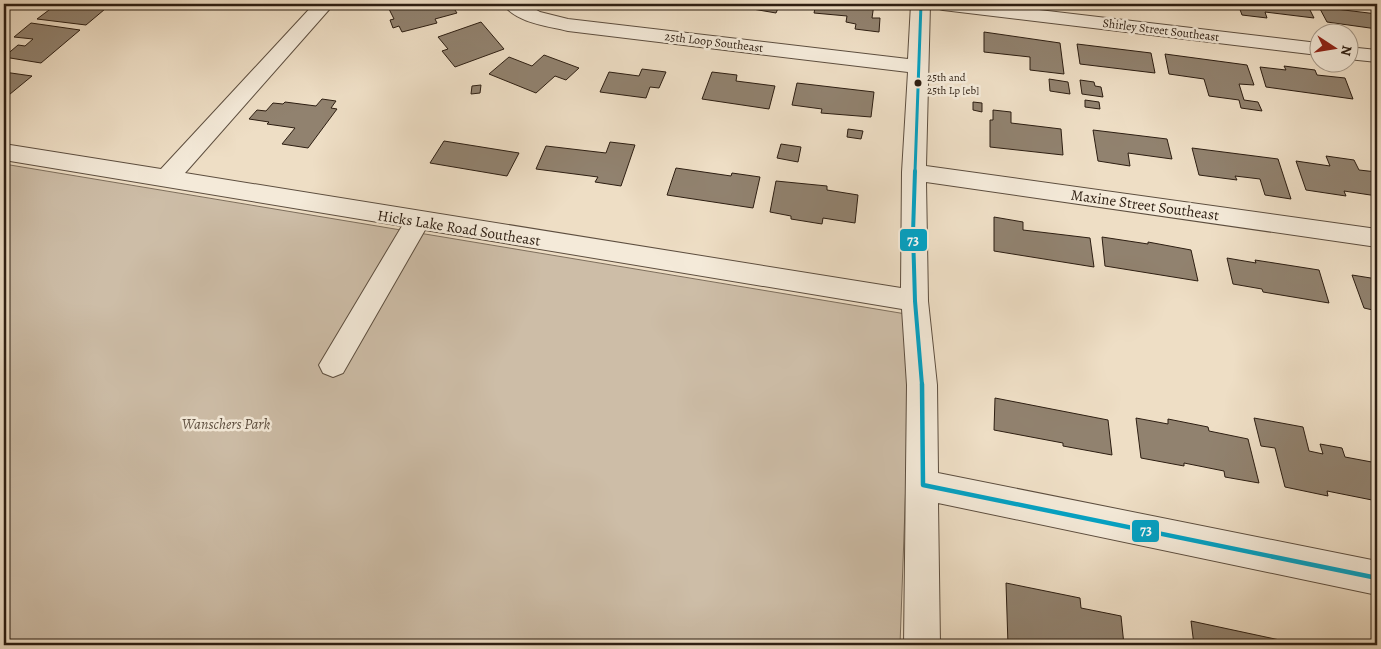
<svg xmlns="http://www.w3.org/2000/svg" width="1381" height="649" viewBox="0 0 1381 649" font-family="Alegreya,serif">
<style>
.green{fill:#cdbda7;stroke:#7d6e5c}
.building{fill:#91826f;stroke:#2d1e12}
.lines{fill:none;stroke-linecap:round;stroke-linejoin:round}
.minor-casing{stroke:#5d4e3f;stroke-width:2}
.minor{fill:#f4ead9;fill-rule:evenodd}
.bus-1-far2-casing{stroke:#f4ead9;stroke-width:6}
.bus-1-far1-casing{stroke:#f4ead9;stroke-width:8}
.bus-1-casing{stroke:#f4ead9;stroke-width:8}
.bus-1-far2{stroke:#02a2c5;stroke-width:3}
.bus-1-far1{stroke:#02a2c5;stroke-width:4}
.bus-1{stroke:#02a2c5;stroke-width:4.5}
.bus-dot{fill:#2d1e12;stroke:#f4ead9;stroke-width:2}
.labels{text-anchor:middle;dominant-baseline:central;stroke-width:5;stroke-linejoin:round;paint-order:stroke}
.far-bus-label{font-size:11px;fill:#2d1e12;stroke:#f4ead9;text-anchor:start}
.far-street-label{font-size:12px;fill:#2d1e12;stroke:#f4ead9}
.street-label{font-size:15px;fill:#2d1e12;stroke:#f4ead9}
.park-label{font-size:15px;font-style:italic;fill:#5d4e3f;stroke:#f4ead9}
.line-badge{stroke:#f4ead9;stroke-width:2}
.badge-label{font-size:14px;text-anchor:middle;font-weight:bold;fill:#fff}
</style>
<rect width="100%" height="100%" fill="#eedec5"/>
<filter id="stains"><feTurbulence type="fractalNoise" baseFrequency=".004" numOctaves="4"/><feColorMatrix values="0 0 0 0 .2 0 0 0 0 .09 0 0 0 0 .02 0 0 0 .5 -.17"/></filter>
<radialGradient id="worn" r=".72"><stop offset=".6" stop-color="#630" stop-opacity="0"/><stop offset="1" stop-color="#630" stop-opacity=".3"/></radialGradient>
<path class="green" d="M4,164L912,315L900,645H4Z"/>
<path class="building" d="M73,4H111L86,25L37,19L53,7L67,8Z
M400,4H425L427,6L437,4H451L457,13L435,19L437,23L402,32L399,26L393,28L390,20L394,19L388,7Z
M736,4H780L776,13L735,6Z
M816,4H874L872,18H880L879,32L855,29L856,24L846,22L847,16L814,13Z
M1184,4H1222L1224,8Z
M1238,4H1307L1314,18L1265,12L1267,18L1242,15Z
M1319,7L1377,14V29L1327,22Z
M481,22L504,49L455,67L442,51L448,49L438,37Z
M31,23L80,30L41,63L4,57L18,45L25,46L33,39L14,37Z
M984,32L1060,43L1064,74L1030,70V57L984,52Z
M1077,44L1151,53L1155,73L1080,64Z
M1165,54L1247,65L1254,85L1239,84L1244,100L1258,102L1262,111L1241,108L1239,100L1209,96L1204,79L1169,74Z
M544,55L579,68L566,80L555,76L536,93L489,74L509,57L532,66Z
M1284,66L1315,70L1317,75L1345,78L1353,99L1266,87L1260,67L1286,70Z
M4,67L9,68L4,72L32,76L4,99Z
M642,69L666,72L659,88L650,87L646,98L600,92L609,72L639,76Z
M712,72L737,75L736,81L775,86L769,109L702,99Z
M1049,79L1068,82L1070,94L1050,91Z
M1080,80L1094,82L1095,86L1101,87L1103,97L1082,94Z
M797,83L874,92L871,117L821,113L822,109L792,105Z
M481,85L480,93L471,94L472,86Z
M322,99L336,101L331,108L337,109L308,148L282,144L295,128L267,124L269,122L249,119L257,110L266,111L273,103L283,104L285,102L316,106Z
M1085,100L1099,102L1100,109L1085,107Z
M973,102L982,103V112L973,110Z
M993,110L1011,112V123L1061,129L1063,155L990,147V120H993Z
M848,129L863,131L861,139L847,137Z
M1093,130L1167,139L1172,159L1128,153L1130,166L1098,161Z
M444,141L519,153L507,176L430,163Z
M610,142L635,145L621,186L595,182L598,177L536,169L546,146L606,153Z
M781,144L801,147L798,162L777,158Z
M1192,148L1278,159L1291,199L1265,195L1260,179L1235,176L1237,180L1199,175Z
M1326,156L1354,160L1359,170L1377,172V196L1344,191L1346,196L1306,190L1296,161L1330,166Z
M676,168L731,176L732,173L760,177L753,208L667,195Z
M776,181L827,186V190L858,195L855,223L823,218L822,224L791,219V216L770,212Z
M994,217L1023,222V230L1090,238L1094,267L994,251Z
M1102,237L1148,244V242L1191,250L1198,281L1105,266Z
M1227,258L1256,263L1255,260L1319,270L1329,303L1263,292L1262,289L1233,284Z
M1352,275L1377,279V311L1364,308Z
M995,398L1108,420L1112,455L1063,446V443L994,430Z
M1136,418L1168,424V419L1208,427L1209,431L1248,439L1259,483L1225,477L1224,471L1184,463V466L1141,458Z
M1254,418L1303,427L1309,451L1323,454L1320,444L1342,448L1345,457L1377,463V501L1327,491L1328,496L1285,487L1275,448L1261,446Z
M1006,583L1080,598L1081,608L1121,616L1124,645H1008Z
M1191,621L1303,645H1194Z"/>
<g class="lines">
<g class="minor-casing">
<path id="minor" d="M314,4H334L185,173L901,288L902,172L908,72L568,31C548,26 516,23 503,4H526L540,12L568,19L908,59L911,4H930L926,166L1377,229V247L926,182L928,301L937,385L938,473L1377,561V595L938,503L940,645H904L907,385L902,309L425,230L343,373L333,377L323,373L319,365L402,226L4,160V144L161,169Z
M933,4H989L1318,43V55L943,10L936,8Z
M1348,47L1377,50V62L1348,59Z"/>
</g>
<use href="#minor" class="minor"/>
<g class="bus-1-far2-casing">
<path id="bus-1-far2" d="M915,172L921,4"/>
</g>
<g class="bus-1-far1-casing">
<path id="bus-1-far1" d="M915,171L913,233L915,301L922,385"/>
</g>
<g class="bus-1-casing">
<path id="bus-1" d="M922,384L923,485L1377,578"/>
</g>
<use href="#bus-1-far2" class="bus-1-far2"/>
<use href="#bus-1-far1" class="bus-1-far1"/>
<use href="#bus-1" class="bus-1"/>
</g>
<circle class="bus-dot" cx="918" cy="83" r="4.5"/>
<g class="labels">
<g class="far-bus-label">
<text x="927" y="77">25th and<tspan x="927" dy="13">25th Lp [eb]</tspan></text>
</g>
<g class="far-street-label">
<text transform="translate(1161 30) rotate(7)">Shirley Street Southeast</text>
<text transform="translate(714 42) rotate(7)">25th Loop Southeast</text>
</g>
<g class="street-label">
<text transform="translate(1145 205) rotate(8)">Maxine Street Southeast</text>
<text transform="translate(459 228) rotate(9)">Hicks Lake Road Southeast</text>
</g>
<g class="park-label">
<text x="226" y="424">Wanschers Park</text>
</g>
</g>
<g class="line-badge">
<rect x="899" y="228" width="29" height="24" rx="5" fill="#02a2c5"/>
<rect x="1131" y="519" width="29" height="24" rx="5" fill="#02a2c5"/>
</g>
<g class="badge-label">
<text x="913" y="245">73</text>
<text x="1146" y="535">73</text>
</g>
<rect width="1381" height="649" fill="none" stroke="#eedec5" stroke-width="20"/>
<rect x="5" y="5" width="1371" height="639" fill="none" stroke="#2d1e12" stroke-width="2.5"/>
<rect x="10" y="10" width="1361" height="629" fill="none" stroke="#2d1e12"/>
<g transform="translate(1334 48) rotate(102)"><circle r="24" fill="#f4ead9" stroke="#a49889"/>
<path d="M0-4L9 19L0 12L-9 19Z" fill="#8f2418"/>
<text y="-8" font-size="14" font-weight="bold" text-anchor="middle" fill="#2d1e12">N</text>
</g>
<rect width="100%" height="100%" filter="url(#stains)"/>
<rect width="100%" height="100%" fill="url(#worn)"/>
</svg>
